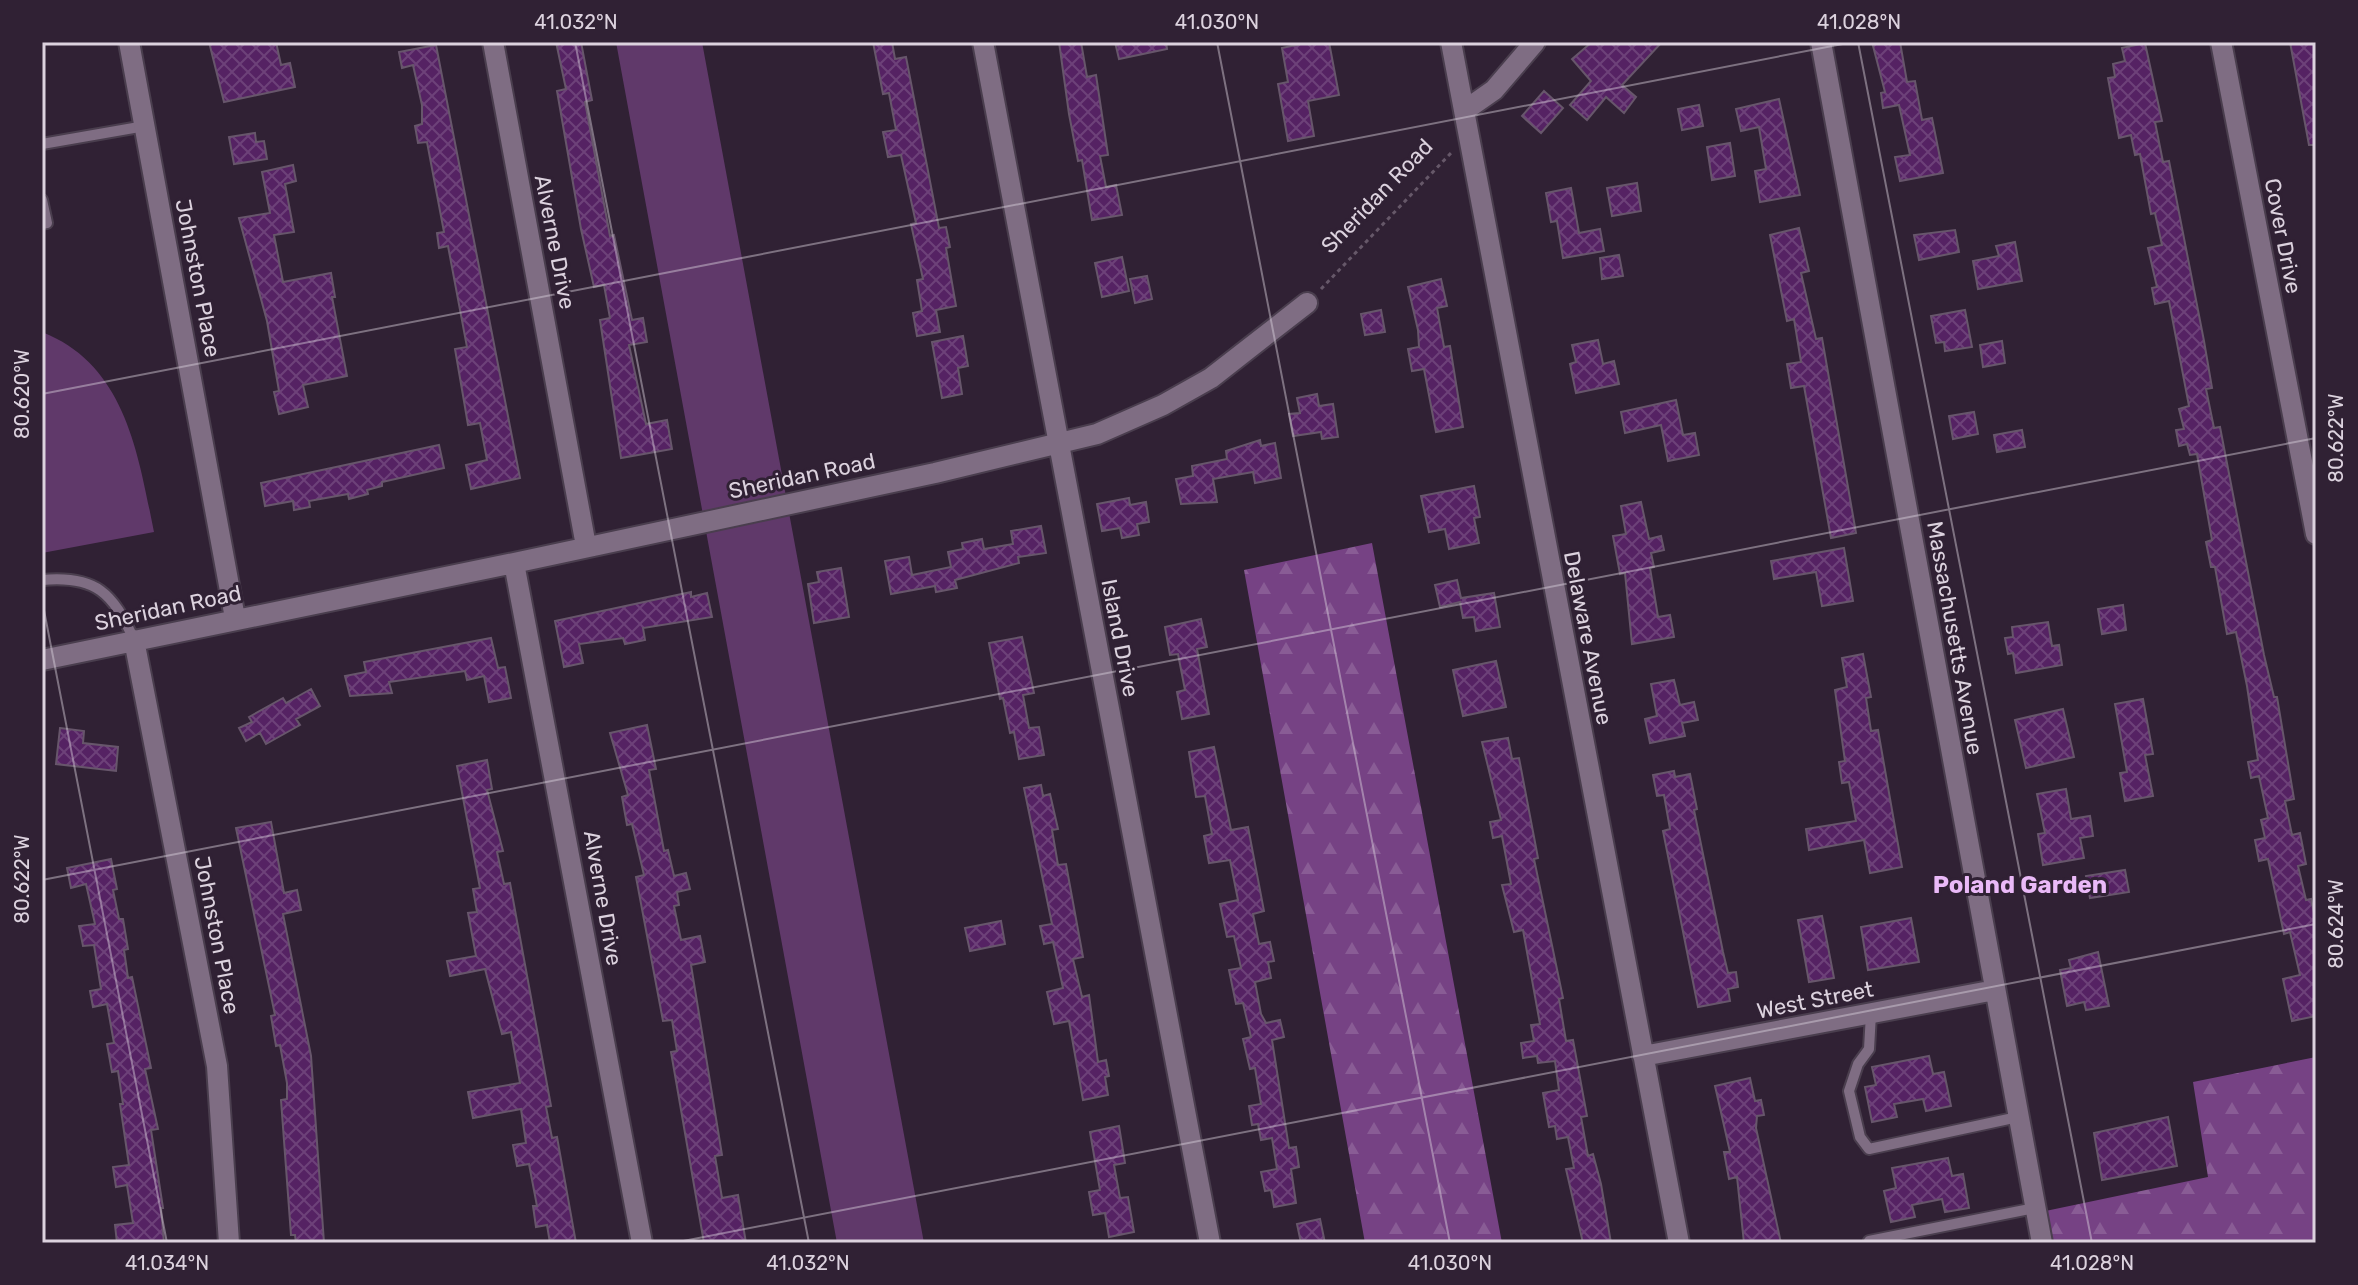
<svg xmlns="http://www.w3.org/2000/svg" width="2358" height="1285" viewBox="0 0 2358 1285" font-family="Rubik,sans-serif">
<style>
.grass{fill:#60396a}
.forest{fill:url(#forest-firs)}
.building{fill:url(#building-cross-hatch);stroke:#67566b;stroke-width:2}
.lines{fill:none;stroke-linecap:round;stroke-linejoin:round}
.service-casing{stroke:#4a3e4e;stroke-width:14}
.minor-casing{stroke:#4a3e4e;stroke-width:24}
.path{stroke:#665869;stroke-width:3;stroke-dasharray:4 4;stroke-linecap:butt}
.service{stroke:#7f6d83;stroke-width:10}
.minor{stroke:#7f6d83;stroke-width:20}
.ticks{fill:none;stroke:#dcd2de;stroke-width:2;stroke-opacity:0.45}
.labels{text-anchor:middle;dominant-baseline:central;stroke-width:6;stroke-linejoin:round;paint-order:stroke}
.street-label{font-size:22px;fill:#dcd2de;stroke:#302134}
.neighbourhood-label{font-size:24px;font-weight:bold;fill:#eab9f8;stroke:#302134}
.neatline{fill:none;stroke:#dcd2de;stroke-width:3}
.ticks-label{font-size:20px;text-anchor:middle;fill:#dcd2de}
</style>
<defs>
<pattern id="forest-firs" width="22" height="20" patternUnits="userSpaceOnUse" patternTransform="scale(2)"><rect width="22" height="20" fill="#764284"/><path d="M5 1l3.5 6h-7zM16 11l3.5 6h-7z" fill="#895c95"/></pattern>
<pattern id="building-cross-hatch" width="8" height="8" patternUnits="userSpaceOnUse" patternTransform="scale(2)"><rect width="8" height="8" fill="#552263"/><path d="M0 0l8 8M0 8l8-8" fill="none" stroke="#6d4179"/></pattern>
</defs>
<rect width="100%" height="100%" fill="#302134"/>
<path class="grass" d="M616,42H702L924,1243H837Z
M42,332C126,365 138,454 154,532L42,553Z"/>
<path class="forest" d="M1372,543L1502,1243H1365L1244,570Z
M2316,1057V1243H2042L2036,1213L2208,1177L2193,1082Z"/>
<path class="building" d="M209,42H276L281,65L290,63L295,87L224,102Z
M556,42H581L592,100L585,102L610,236L614,235L632,320L643,318L647,342L629,345L646,424L667,420L672,449L621,458L600,320L610,318L604,285L594,287L581,229L557,91L566,89Z
M873,42H892L895,59L906,57L939,228L946,227L950,247L946,248L956,306L936,310L940,332L917,336L913,313L922,311L917,280L923,279L911,224L916,223L901,155L888,157L883,132L896,130L889,93L883,94Z
M1059,42H1081L1087,77L1096,75L1108,155L1100,156L1106,187L1116,185L1122,215L1092,220L1082,160L1078,161L1069,114Z
M1115,42H1166L1167,49L1119,59Z
M1310,42H1329L1339,95L1308,101L1314,136L1288,141L1278,84L1288,82L1282,48Z
M1592,42H1662L1622,85L1636,97L1624,113L1606,97L1587,120L1570,105L1591,81L1572,59Z
M1872,42H1900L1907,82L1915,81L1922,120L1932,118L1943,173L1900,181L1895,157L1910,155L1899,105L1883,108L1881,93L1885,92Z
M2290,42H2316V145H2309Z
M2145,43L2162,121L2155,122L2163,162L2169,161L2204,341L2212,388L2206,389L2214,428L2220,427L2264,655L2274,697H2277L2294,799L2285,801L2292,835L2300,833L2306,864L2298,866L2306,900L2311,899L2316,922V1016L2292,1021L2283,979L2300,975L2290,932L2284,934L2268,859L2259,861L2255,840L2265,838L2261,820L2268,818L2259,776L2251,778L2248,762L2258,760L2247,686L2236,632L2227,634L2215,567H2211L2206,542L2212,540L2197,454L2190,455L2187,444L2179,446L2176,430L2184,429L2179,409L2189,406L2169,301L2155,304L2152,288L2157,287L2148,248L2162,245L2155,213L2151,214L2140,154L2135,155L2131,135L2119,138L2108,78L2115,77L2113,64L2125,61L2122,48Z
M436,45L520,478L471,489L466,465L487,460L480,423L468,425L465,407L455,349L467,347L448,246L439,248L437,233L444,232L427,142L418,143L415,126L422,124V105L413,65L402,68L399,52Z
M1544,91L1563,108L1541,133L1522,116Z
M1779,99L1800,195L1760,202L1755,171L1766,169L1759,127L1741,131L1736,109Z
M1699,105L1703,126L1682,130L1678,109Z
M255,133L256,142L264,141L267,159L234,164L229,137Z
M1730,143L1735,176L1712,180L1707,147Z
M293,165L296,181L285,184L294,232L274,235L283,282L331,273L335,297H332L347,376L303,385L308,407L279,414L274,392L279,391L267,321L239,218L270,213L262,172Z
M1637,183L1641,211L1612,216L1607,188Z
M1571,188L1579,233L1600,229L1604,251L1563,258L1557,221L1551,222L1546,193Z
M1799,228L1809,271L1801,273L1816,339L1822,338L1856,533L1831,538L1804,386L1791,388L1787,364L1801,362L1794,319L1787,321L1770,235Z
M1955,230L1959,252L1919,260L1914,235Z
M2015,242L2022,281L1978,289L1973,261L1999,256L1996,246Z
M1619,255L1623,276L1602,279L1600,258Z
M1122,257L1129,291L1102,297L1095,263Z
M1147,276L1152,299L1135,303L1130,279Z
M1441,279L1447,306L1437,308L1444,347L1450,346L1463,427L1436,432L1424,369L1412,371L1408,349L1419,347L1418,330L1408,287Z
M1381,310L1385,332L1365,335L1361,314Z
M1965,310L1972,347L1945,351L1944,342L1936,343L1931,316Z
M963,336L968,366L958,368L962,394L942,398L932,342Z
M1598,340L1603,364L1614,361L1619,384L1576,393L1570,364L1576,362L1572,345Z
M2002,341L2005,363L1983,367L1980,345Z
M1317,394L1319,406L1333,404L1338,437L1322,439L1321,432L1293,436L1289,414L1300,413L1297,398Z
M1676,400L1683,435L1695,433L1699,455L1668,461L1661,425L1625,433L1621,412Z
M1974,412L1978,434L1953,439L1949,416Z
M2022,430L2025,447L1997,452L1994,435Z
M1260,440L1261,446L1275,443L1281,478L1255,483L1253,472L1213,479L1217,502L1181,504L1176,479L1193,476L1192,466L1227,459L1226,451Z
M439,445L444,468L382,482V486L367,490L368,494L349,499L348,494L309,501L310,507L294,510L293,501L265,506L261,483Z
M1474,486L1480,517L1474,518L1479,543L1449,549L1445,529L1429,532L1421,496Z
M1129,498L1130,505L1146,502L1149,522L1137,524L1139,535L1122,538L1120,528L1102,531L1097,504Z
M1641,502L1649,539L1661,536L1664,550L1651,553L1654,567L1650,568L1658,617L1670,615L1674,637L1632,644L1625,573L1620,574L1613,536L1626,534L1621,506Z
M1041,526L1046,553L1018,557L1019,563L955,580L957,588L936,592L935,586L891,594L885,561L909,557L912,575L951,567L948,552L963,549L962,543L982,539L984,549L1013,544L1011,531Z
M1844,548L1853,601L1822,606L1816,572L1774,579L1771,561Z
M841,568L849,617L814,623L808,584L819,582L817,572Z
M1457,580L1461,598L1494,593L1500,627L1476,631L1474,617L1463,618L1460,602L1440,607L1435,585Z
M691,592V597L707,593L712,617L643,628L645,640L625,644L623,638L579,644L583,663L564,667L555,621Z
M2123,605L2126,630L2102,634L2098,609Z
M1201,619L1207,647L1197,649L1209,714L1182,719L1177,692L1185,690L1178,654L1170,655L1165,627Z
M2048,622L2052,646L2059,645L2062,665L2016,673L2013,653L2008,654L2005,638L2013,637L2012,627Z
M1022,637L1034,693L1023,695L1029,728L1039,727L1044,755L1019,759L1014,732L1010,733L1003,698L1000,699L989,643Z
M491,638L498,668L505,667L511,698L489,702L484,676L467,680L465,671L389,682L392,693L350,696L345,676L366,672L364,662Z
M1863,654L1871,697L1866,698L1871,731L1878,730L1902,867L1870,873L1864,840L1809,850L1806,829L1856,821L1849,782L1842,783L1839,762L1845,761L1835,690L1847,687L1842,658Z
M1496,661L1506,707L1463,716L1453,670Z
M1674,680L1680,705L1694,702L1698,720L1682,723L1685,736L1650,743L1645,719L1657,716L1651,684Z
M311,689L320,706L296,719L300,725L266,744L260,733L246,741L239,728L252,722L249,717L283,698L286,703Z
M2143,699L2153,754L2145,755L2153,796L2125,801L2120,773L2127,772L2115,704Z
M2063,709L2074,757L2026,768L2015,720Z
M647,725L656,769L649,770L664,851L668,850L674,876L686,873L690,889L677,892L679,905L674,906L681,940L700,936L705,962L691,965L722,1155L715,1156L722,1198L738,1195L746,1243H704L671,1052L677,1051L672,1020L663,1021L636,877L644,875L632,824L627,825L622,797L628,795L610,733Z
M60,728L84,731L83,743L118,747L116,771L56,764Z
M1508,738L1512,759L1519,758L1538,858L1534,859L1563,998L1559,999L1566,1041L1573,1040L1587,1116L1581,1117L1588,1156L1593,1154L1601,1184L1611,1243H1583L1566,1169L1574,1168L1568,1137L1557,1139L1555,1126L1549,1127L1543,1093L1559,1090L1555,1061L1538,1063L1537,1056L1523,1058L1521,1043L1534,1041L1531,1025L1540,1024L1523,930L1514,932L1502,885L1511,884L1502,836L1493,838L1490,822L1501,820L1482,742Z
M1214,747L1231,830L1248,827L1264,911L1253,914L1259,944L1270,942L1274,961L1268,962L1271,978L1255,982L1261,1014L1266,1023L1280,1020L1284,1037L1272,1040L1289,1148L1296,1147L1299,1167L1291,1169L1296,1203L1274,1207L1271,1190L1265,1191L1261,1172L1277,1169L1272,1138L1261,1140L1258,1124L1252,1125L1249,1106L1261,1104L1255,1068L1250,1069L1243,1039L1251,1037L1243,1003L1236,1004L1229,970L1241,968L1234,936L1227,937L1220,904L1238,900L1230,860L1209,863L1204,836L1212,834L1205,796L1196,797L1189,752Z
M487,760L492,789L487,790L503,851L497,852L504,884L510,883L551,1106L546,1107L552,1138L557,1137L576,1243H550L547,1225L536,1227L533,1206H537L529,1164L517,1166L513,1145L526,1143L521,1109L473,1118L468,1092L520,1083L511,1032L502,1034L485,969L450,976L447,961L476,956L468,913L477,912L473,889L480,888L457,766Z
M1674,771L1675,777L1690,774L1697,809L1694,810L1723,952L1728,973L1736,972L1738,987L1728,989L1730,1001L1698,1007L1663,831L1670,829L1664,795L1657,796L1653,775Z
M1041,785L1043,796L1050,794L1058,829L1052,830L1058,865L1066,864L1083,957L1073,959L1082,997L1089,995L1098,1062L1106,1060L1109,1076L1105,1077L1108,1095L1083,1100L1069,1021L1054,1024L1047,992L1063,988L1053,942L1044,944L1040,926L1052,924L1024,788Z
M2066,789L2071,819L2090,816L2093,836L2080,838L2084,858L2043,865L2038,834L2045,833L2037,794Z
M271,822L284,893L297,890L301,910L283,914L311,1056L324,1243H296L295,1235H291L281,1100L287,1099V1083L280,1045L276,1046L271,1016L275,1015L236,828Z
M111,859L117,889L113,890L119,919H123L128,949L124,950L128,978L132,977L151,1068L145,1069L158,1129L151,1130L163,1208H161L164,1243H117L115,1225L133,1223L127,1185L116,1187L113,1167L129,1165L120,1104H123L118,1071L112,1072L107,1044L114,1043L107,1004L93,1007L90,991L101,989L94,945L83,946L79,926L95,924L86,884L71,888L67,868Z
M2125,870L2129,892L2090,898L2086,876Z
M1822,916L1834,978L1809,982L1798,920Z
M1911,918L1919,962L1868,970L1861,927Z
M1001,921L1005,944L970,951L965,928Z
M2098,952L2109,1006L2086,1010L2084,1002L2067,1006L2060,970L2071,968L2069,960Z
M1929,1056L1933,1074L1944,1072L1951,1106L1926,1111L1923,1099L1894,1104L1897,1117L1872,1122L1865,1087L1876,1085L1872,1067Z
M1750,1078L1755,1101L1761,1100L1764,1115L1757,1116L1756,1128L1781,1243H1744L1737,1177L1729,1179L1724,1152H1730L1715,1086Z
M2168,1117L2177,1166L2102,1180L2094,1133Z
M1119,1126L1125,1163L1114,1165L1120,1198L1128,1197L1134,1232L1109,1237L1105,1213L1093,1215L1089,1192L1100,1190L1090,1132Z
M1948,1158L1952,1176L1963,1174L1969,1208L1945,1212L1942,1199L1912,1205L1915,1217L1891,1222L1884,1191L1896,1188L1892,1168Z
M1320,1219L1325,1243H1301L1297,1224Z"/>
<g class="lines">
<g class="service-casing">
<path id="service" d="M42,144L145,126
M42,200L47,223L42,224
M42,580C96,575 113,593 134,640
M1871,1014L1869,1049L1858,1064L1849,1091L1860,1137L1869,1149L2018,1117
M1869,1241L2035,1208"/>
</g>
<g class="minor-casing">
<path id="minor" d="M129,42L235,618
M493,42L586,546
M983,42L1210,1243
M1451,42L1679,1243
M1821,42L2042,1243
M2221,42L2316,534
M1464,111L1494,90L1535,42
M514,563L642,1243
M134,640L217,1066L229,1243
M42,660L514,563L935,473L1097,434L1163,405L1211,378L1307,303
M1643,1056L1995,990"/>
</g>
<path class="path" d="M1321,289L1451,153"/>
<use href="#service" class="service"/>
<use href="#minor" class="minor"/>
</g>
<path class="ticks" d="M575,42L809,1243M1217,42L1450,1243M1858,42L2092,1243M42,394L1853,42M42,600L167,1243M42,880L2316,438M673,1243L2316,924"/>
<g class="labels">
<g class="street-label">
<text transform="translate(1377 196) rotate(-46)">Sheridan Road</text>
<text transform="translate(2283 236) rotate(79)">Cover Drive</text>
<text transform="translate(555 242) rotate(79)">Alverne Drive</text>
<text transform="translate(198 278) rotate(79)">Johnston Place</text>
<text transform="translate(802 476) rotate(-12)">Sheridan Road</text>
<text transform="translate(168 608) rotate(-12)">Sheridan Road</text>
<text transform="translate(1120 638) rotate(79)">Island Drive</text>
<text transform="translate(1588 638) rotate(79)">Delaware Avenue</text>
<text transform="translate(1955 638) rotate(80)">Massachusetts Avenue</text>
<text transform="translate(603 898) rotate(80)">Alverne Drive</text>
<text transform="translate(217 935) rotate(79)">Johnston Place</text>
<text transform="translate(1815 1000) rotate(-11)">West Street</text>
</g>
<g class="neighbourhood-label">
<text x="2020" y="885">Poland Garden</text>
</g>
</g>
<rect width="2358" height="1285" fill="none" stroke="#302134" stroke-width="88"/>
<rect x="44" y="44" width="2270" height="1197" class="neatline"/>
<g class="ticks-label">
<text x="576" y="29">41.032°N</text>
<text x="1217" y="29">41.030°N</text>
<text x="1859" y="29">41.028°N</text>
<text transform="translate(22 394) rotate(-90)" y="7">80.620°W</text>
<text transform="translate(2336 438) rotate(-90)" y="7">80.622°W</text>
<text transform="translate(22 879) rotate(-90)" y="7">80.622°W</text>
<text transform="translate(2336 924) rotate(-90)" y="7">80.624°W</text>
<text x="167" y="1270">41.034°N</text>
<text x="808" y="1270">41.032°N</text>
<text x="1450" y="1270">41.030°N</text>
<text x="2092" y="1270">41.028°N</text>
</g>
</svg>
